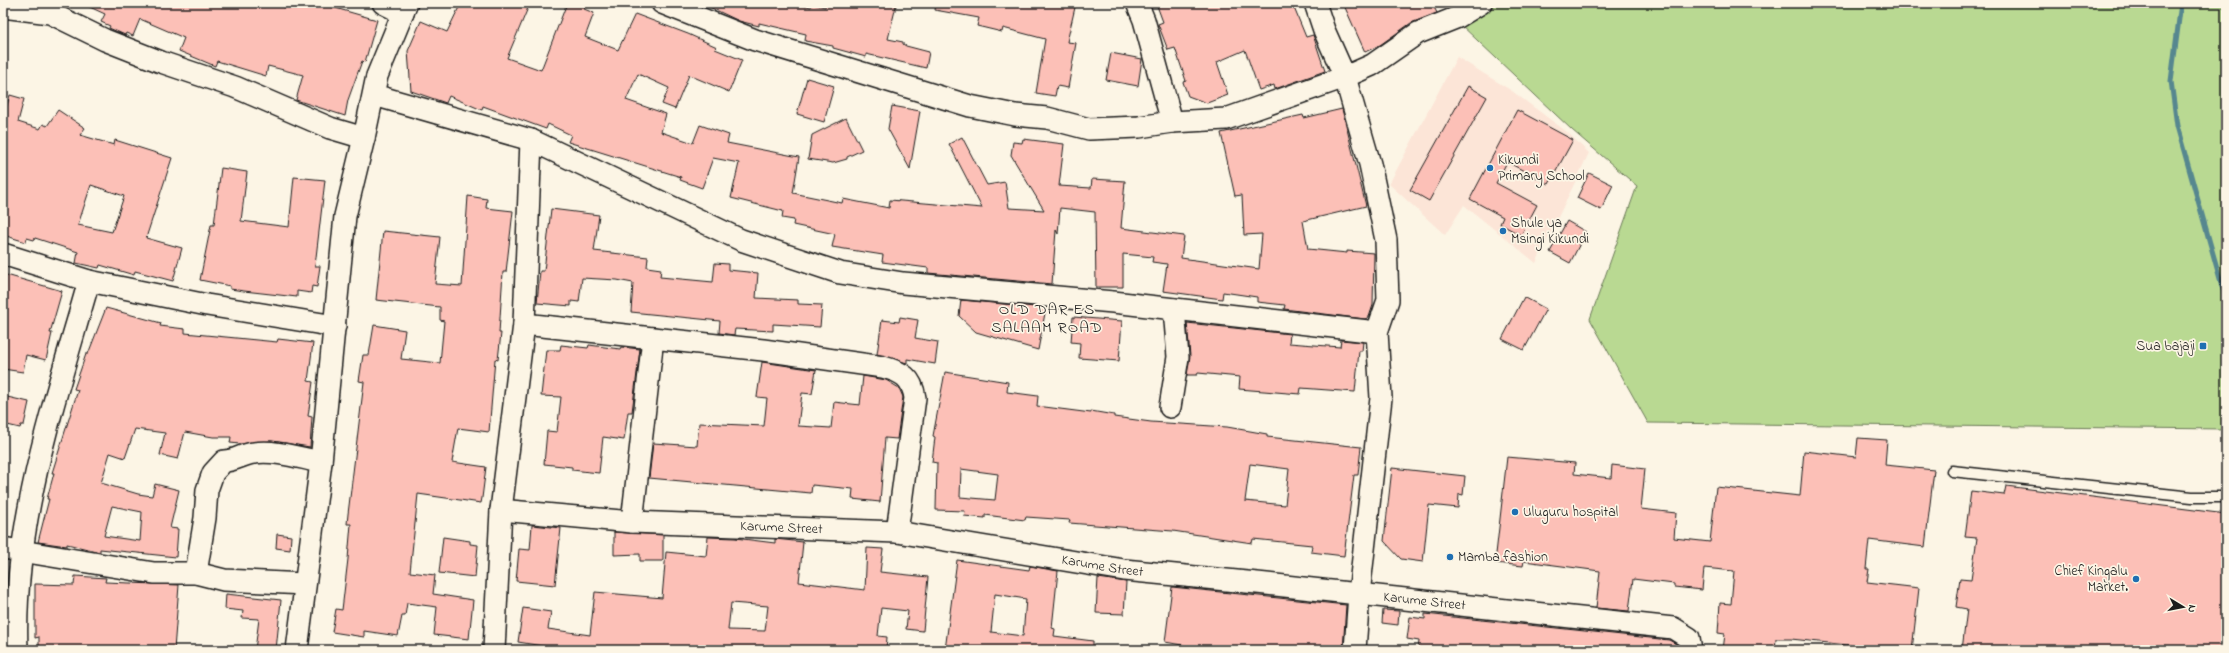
<svg xmlns="http://www.w3.org/2000/svg" width="2229" height="653" viewBox="0 0 2229 653" font-family="'Indie Flower',sans-serif">
<style>
.built{fill:#fce5d7}
.green{fill:#b9d992;stroke:#6a7a57}
.lines{fill:none;stroke-linecap:round;stroke-linejoin:round}
.stream{stroke:#57878f;stroke-width:5}
.building{fill:#fcc0b7;stroke:#1c1c1c;fill-rule:evenodd}
.service-casing{stroke:#1c1c1c;stroke-width:13}
.minor-casing{stroke:#1c1c1c;stroke-width:24}
.service{stroke:#fcf5e5;stroke-width:10}
.minor{stroke:#fcf5e5;stroke-width:21}
.poi-dot{fill:#1f6fb2;stroke:#fcf5e5;stroke-width:1.5}
.labels{text-anchor:middle;dominant-baseline:central;stroke-width:3.5;stroke-linejoin:round;paint-order:stroke}
.poi-label{font-size:14px;fill:#1c1c1c;stroke:#fcf5e5;text-anchor:start}
.street-label{font-size:14px;fill:#1c1c1c;stroke:#fcf5e5}
.quarter-label{font-size:16px;letter-spacing:1px;fill:#1c1c1c;stroke:#fcf5e5}
</style>
<rect width="100%" height="100%" fill="#fcf5e5"/>
<filter id="ink" filterUnits="userSpaceOnUse"><feTurbulence type="fractalNoise" baseFrequency=".025" numOctaves="2"/><feDisplacementMap in="SourceGraphic" scale="8" xChannelSelector="R" yChannelSelector="G"/><feConvolveMatrix kernelMatrix="1 2 1 2 8 2 1 2 1" color-interpolation-filters="sRGB"/></filter>
<g filter="url(#ink)">
<path class="built" d="M1457,57L1512,91L1567,132L1589,153L1536,263L1464,205L1445,235L1389,184Z"/>
<path class="green" d="M1499,3H2226V429L1648,423L1590,319L1637,186L1572,130L1459,23Z"/>
<g class="lines">
<path class="stream" d="M2181,3L2171,81L2177,126L2226,300"/>
</g>
<path class="building" d="M81,3H274L286,8L288,3H318L377,20L365,62L362,61L348,100L345,116L296,100L303,75L268,66L266,76L217,61L215,66L179,51L184,38L140,19L133,36L126,33L125,35L109,28L110,26L101,22L105,14Z
M461,3H530L507,58L541,70L567,3H586L584,9L594,13L585,37L618,50L635,14L688,34L717,47L715,49L742,60L729,92L689,75L675,109L662,104L669,88L638,74L626,100L666,114L661,132L693,143L700,125L729,135L727,143L799,157L793,193L842,203L843,199L889,208L890,200L982,208L949,144L962,137L987,185L1005,182L1009,208L1044,210L1011,155L1013,142L1022,143L1023,139L1064,144L1059,186L1091,188L1092,179L1125,181L1121,228L1184,236L1181,258L1259,269L1262,234L1244,235L1242,195L1235,196L1221,133L1303,115L1304,118L1342,109L1366,206L1303,221L1308,249L1347,253V251L1374,253L1373,305L1369,317L1365,319L1284,309L1285,305L1257,302V297L1223,292L1222,299L1163,291L1167,264L1152,262L1153,257L1123,254V287H1096L1095,212L1060,208L1058,234L1056,230L1052,284L928,273V268L882,262L883,255L832,247L835,234L793,225L794,220L782,218L783,211L731,198L739,163L713,158L702,188L680,180L681,177L568,142L571,135L548,124L546,129L483,106L482,110L449,96L446,103L411,91L408,51L421,21L447,32Z
M701,3H793L811,7L812,4L825,7L826,3H884L896,6L888,39L903,42V44L906,46L929,52L926,68L866,54V57L833,48V46L805,41L806,34L759,23V26L739,21Z
M936,3H1076L1067,42L1076,43L1068,88L1057,86L1055,96L1036,93L1045,39L1003,28L1002,32L977,26L979,18L935,10Z
M1156,3H1292L1306,37L1313,35L1325,71L1275,89L1274,85L1259,90L1245,50L1217,62L1228,95L1207,103L1188,96L1183,82L1186,81L1175,48L1168,50L1158,24L1163,22Z
M1343,3H1432L1437,13L1411,23L1380,45L1365,52Z
M1111,53L1142,59L1138,86L1106,80Z
M807,78L834,86L824,122L797,114Z
M1468,86L1487,97L1429,201L1410,190Z
M10,95L24,99L18,122L40,129L43,124L47,126L58,110L85,128L80,135L114,145L115,140L172,158L146,238L182,248L173,281L135,271L134,275L100,265L99,268L76,263L78,252L35,238L34,240L27,238L26,242L3,235V119ZM91,185L124,196L112,232L78,225Z
M892,106L920,111L910,169L888,129Z
M1517,110L1573,140L1549,184L1507,162L1496,183L1537,205L1521,235L1500,224L1503,217L1470,199Z
M846,118L862,150L847,157V159L833,163L808,159L812,135Z
M221,168L247,172L241,221L289,227L294,177L325,180L315,266H320L317,287L312,286L311,293L297,291V297L244,291L230,289V286L200,280L211,225H214Z
M1589,173L1613,185L1601,210L1577,198Z
M468,196L487,199L486,208L513,211L506,272H503L499,333H501L498,360L495,359L489,432L458,428L452,462L486,467L482,498L481,503L418,494L410,572L435,575L433,594L473,600L469,639L434,635L437,607L407,603L405,616H402L398,636L364,631V637L332,632L336,609L342,610L348,559L351,524H347L348,514L364,382L359,381L363,355H369L374,325L405,330L401,359L440,363L444,321L440,320V307L376,300L383,231L440,237L435,284L462,286Z
M551,209L599,215L594,251L648,257L647,267L661,269L660,277L713,282L715,263L728,264V270L758,273L756,298L798,300V304L822,305L820,327L773,324V331L735,329L734,335L719,333L720,321L631,312L633,283L617,280L582,278L579,302L571,301V306L537,303L540,271H544Z
M1567,221L1586,232L1570,263L1550,252Z
M3,274L62,291L50,333H52L46,360L26,355L23,372L3,369Z
M1524,297L1546,309L1524,350L1502,339Z
M961,300L1046,308L1038,350L976,332L959,316Z
M106,308L161,323L160,326L185,329V333L277,342L278,339L313,343L308,381L313,382L308,416L312,417L310,447L271,441L240,444L230,443L231,437H213L185,432L178,459L160,455L165,433L135,429L125,458L110,453L101,483L138,494L152,496L155,484L179,490L170,528L178,529L176,557L100,549V552L67,544V546L38,542L49,499H47L54,473H52L78,390L74,389L86,354H88ZM112,506L142,512L140,541L104,536Z
M900,317L918,320L915,338L938,342L935,364L907,359V363L877,354L882,320L899,322Z
M1073,317L1122,321L1119,361L1079,358L1080,343L1071,342Z
M1187,323L1290,334L1289,343L1340,347L1341,340L1363,342L1362,351H1359L1355,392L1301,388L1300,394L1239,389L1240,377L1198,373L1197,375H1187L1190,356Z
M561,345L588,348L589,345L620,349L621,347L640,349L632,412H628L624,440L603,437L599,473L572,470V467L544,464L547,431L557,432L561,397L541,396L546,350H560Z
M762,362L816,370L812,394L802,393L798,426L831,428L834,402L860,405L863,376L886,380L899,388L903,397L897,439L885,438L880,502L852,499L853,489L812,485L811,493L649,478L653,443L697,446L699,423L764,426L767,398L757,397Z
M945,372L1008,382L1007,392L1038,396L1037,406L1091,413V411L1114,415V417L1151,422L1227,427L1267,434V437L1361,447L1358,475H1354L1344,556L1311,552L1312,545L1253,539L1252,543L1173,531L1069,523L1070,520L1026,517L1025,520L985,515V518L964,516L965,511L936,510L937,463L932,462L935,437L933,436ZM1250,464L1289,469L1285,505L1245,501ZM961,469L998,474L995,500L960,497Z
M3,396L29,402L24,425H21L20,428L3,424Z
M1858,438L1887,440L1885,465L1934,470L1925,547L1869,540L1866,569H1869L1867,582L1919,588L1912,650H1875L1876,648L1791,639H1776L1775,650H1723L1725,634L1718,633L1720,603L1731,604L1734,571L1704,568L1702,590L1674,587V584L1633,579L1629,611L1596,608L1600,571L1524,561L1523,566L1495,563L1507,457L1575,463L1574,474L1611,478L1612,465L1645,469L1641,509L1676,513L1674,538L1710,542L1716,487L1800,496L1804,451L1856,457Z
M1392,468L1465,476L1463,495L1459,494L1458,508L1429,505L1423,562L1401,559L1384,541Z
M2006,486L2226,514V650H1962L1967,609L1956,607L1960,579L1971,580L1977,538L1965,537L1971,491L2004,495Z
M532,525L561,528L555,585L516,581L519,549L530,550Z
M614,532L663,535V561H640V554L614,555Z
M277,534L291,536L290,550L276,548Z
M443,537L470,541V544L478,545L475,577L439,573Z
M708,537L735,538L775,543V539L803,542L799,582L865,590L867,548L883,549L880,572L928,577L923,631L906,629L908,611L881,608L878,636L887,637L886,650H567L518,642L523,608L551,612L548,629L590,635L595,592L662,598L666,552L706,556ZM731,603L768,606L765,631L728,630Z
M957,560L1029,570L1030,566L1058,571L1052,628L1055,629L1054,636L1093,641V650H945ZM995,594L1026,599L1023,636L991,632Z
M75,576L106,578L105,582L179,585L174,650H115L107,648H39V637L35,638V584L74,585Z
M1098,578L1126,582L1124,614L1096,613Z
M1172,587L1346,605L1343,650H1210L1165,642Z
M226,594L281,600L276,650H255L259,619L242,618L243,611L225,609Z
M1383,610L1399,611L1398,625L1382,623Z
M1425,614L1669,640L1678,645L1679,650H1418L1419,641L1407,639L1410,617L1425,619Z"/>
<g class="lines">
<g class="service-casing">
<path id="service" d="M1952,471L2192,497H2226"/>
</g>
<g class="minor-casing">
<g id="minor">
<path d="M383,3L403,13"/>
<path d="M662,3L755,40L970,106L1015,115L1047,118L1089,129L1139,127L1172,122L1226,119L1345,77L1372,65L1418,33L1458,17L1481,3"/>
<path d="M1137,3L1144,20L1172,122"/>
<path d="M1315,3L1324,30L1345,77L1370,164L1386,240L1388,300L1377,332L1381,398L1359,594L1355,650"/>
<path d="M3,7L50,13L105,40L161,62L235,87L330,128L364,138"/>
<path d="M374,95L531,140L741,240L840,273L903,283L1113,302L1377,332"/>
<path d="M3,254L89,281L207,305L335,326"/>
<path d="M524,324L763,350L883,367C902,372 912,377 915,398L897,532"/>
<path d="M1170,407L1178,357L1174,309"/>
<path id="s1" d="M501,510L632,522L897,532L1124,570L1257,583L1673,628L1689,638L1691,650"/>
<path d="M632,522L653,338"/>
<path d="M3,548L154,573H196L224,580L304,584"/>
<path d="M196,573L205,518L207,490L213,473L224,461C235,461 243,454 254,453C276,450 300,458 321,462"/>
<path d="M17,650C12,524 55,401 89,281"/>
<path d="M297,650L321,462L345,216L364,138L377,76L407,3"/>
<path d="M494,650L501,510L524,324L531,140"/>
</g>
</g>
<use href="#service" class="service"/>
<use href="#minor" class="minor"/>
</g>
</g>
<g class="poi-dot">
<circle cx="1490" cy="168" r="4"/>
<circle cx="1503" cy="231" r="4"/>
<rect x="2199" y="342" width="8" height="8" rx="2"/>
<circle cx="1515" cy="512" r="4"/>
<circle cx="1450" cy="557" r="4"/>
<circle cx="2136" cy="579" r="4"/>
</g>
<g class="labels">
<g class="poi-label">
<text x="1498" y="160">Kikundi<tspan x="1498" dy="16">Primary School</tspan></text>
<text x="1511" y="223">Shule ya<tspan x="1511" dy="16">Msingi Kikundi</tspan></text>
<text x="2195" y="346" text-anchor="end">Sua bajaji</text>
<text x="1523" y="512">Uluguru hospital</text>
<text x="1458" y="557">Mamba fashion</text>
<text x="2128" y="571" text-anchor="end">Chief Kingalu<tspan x="2128" dy="16">Market.</tspan></text>
</g>
<g class="street-label">
<text stroke="none"><textPath href="#s1" startOffset="281">Karume Street</textPath></text>
<text stroke="none"><textPath href="#s1" startOffset="605">Karume Street</textPath></text>
<text stroke="none"><textPath href="#s1" startOffset="929">Karume Street</textPath></text>
</g>
<g class="quarter-label">
<text x="1047" y="310">OLD DAR ES<tspan x="1047" dy="18">SALAAM ROAD</tspan></text>
</g>
</g>
<rect width="2229" height="653" fill="none" stroke="#fcf5e5" stroke-width="16"/>
<rect x="8" y="8" width="2213" height="637" fill="none" stroke="#1c1c1c" stroke-width="1.5" filter="url(#ink)"/>
<g transform="translate(2183 607) rotate(100)" stroke="#fcf5e5" stroke-width="3" paint-order="stroke">
<path d="M0-3L7 15L0 10L-7 15Z" fill="#1c1c1c"/>
<text y="-6" font-size="11" font-weight="bold" text-anchor="middle" fill="#1c1c1c">N</text>
</g>
</svg>
